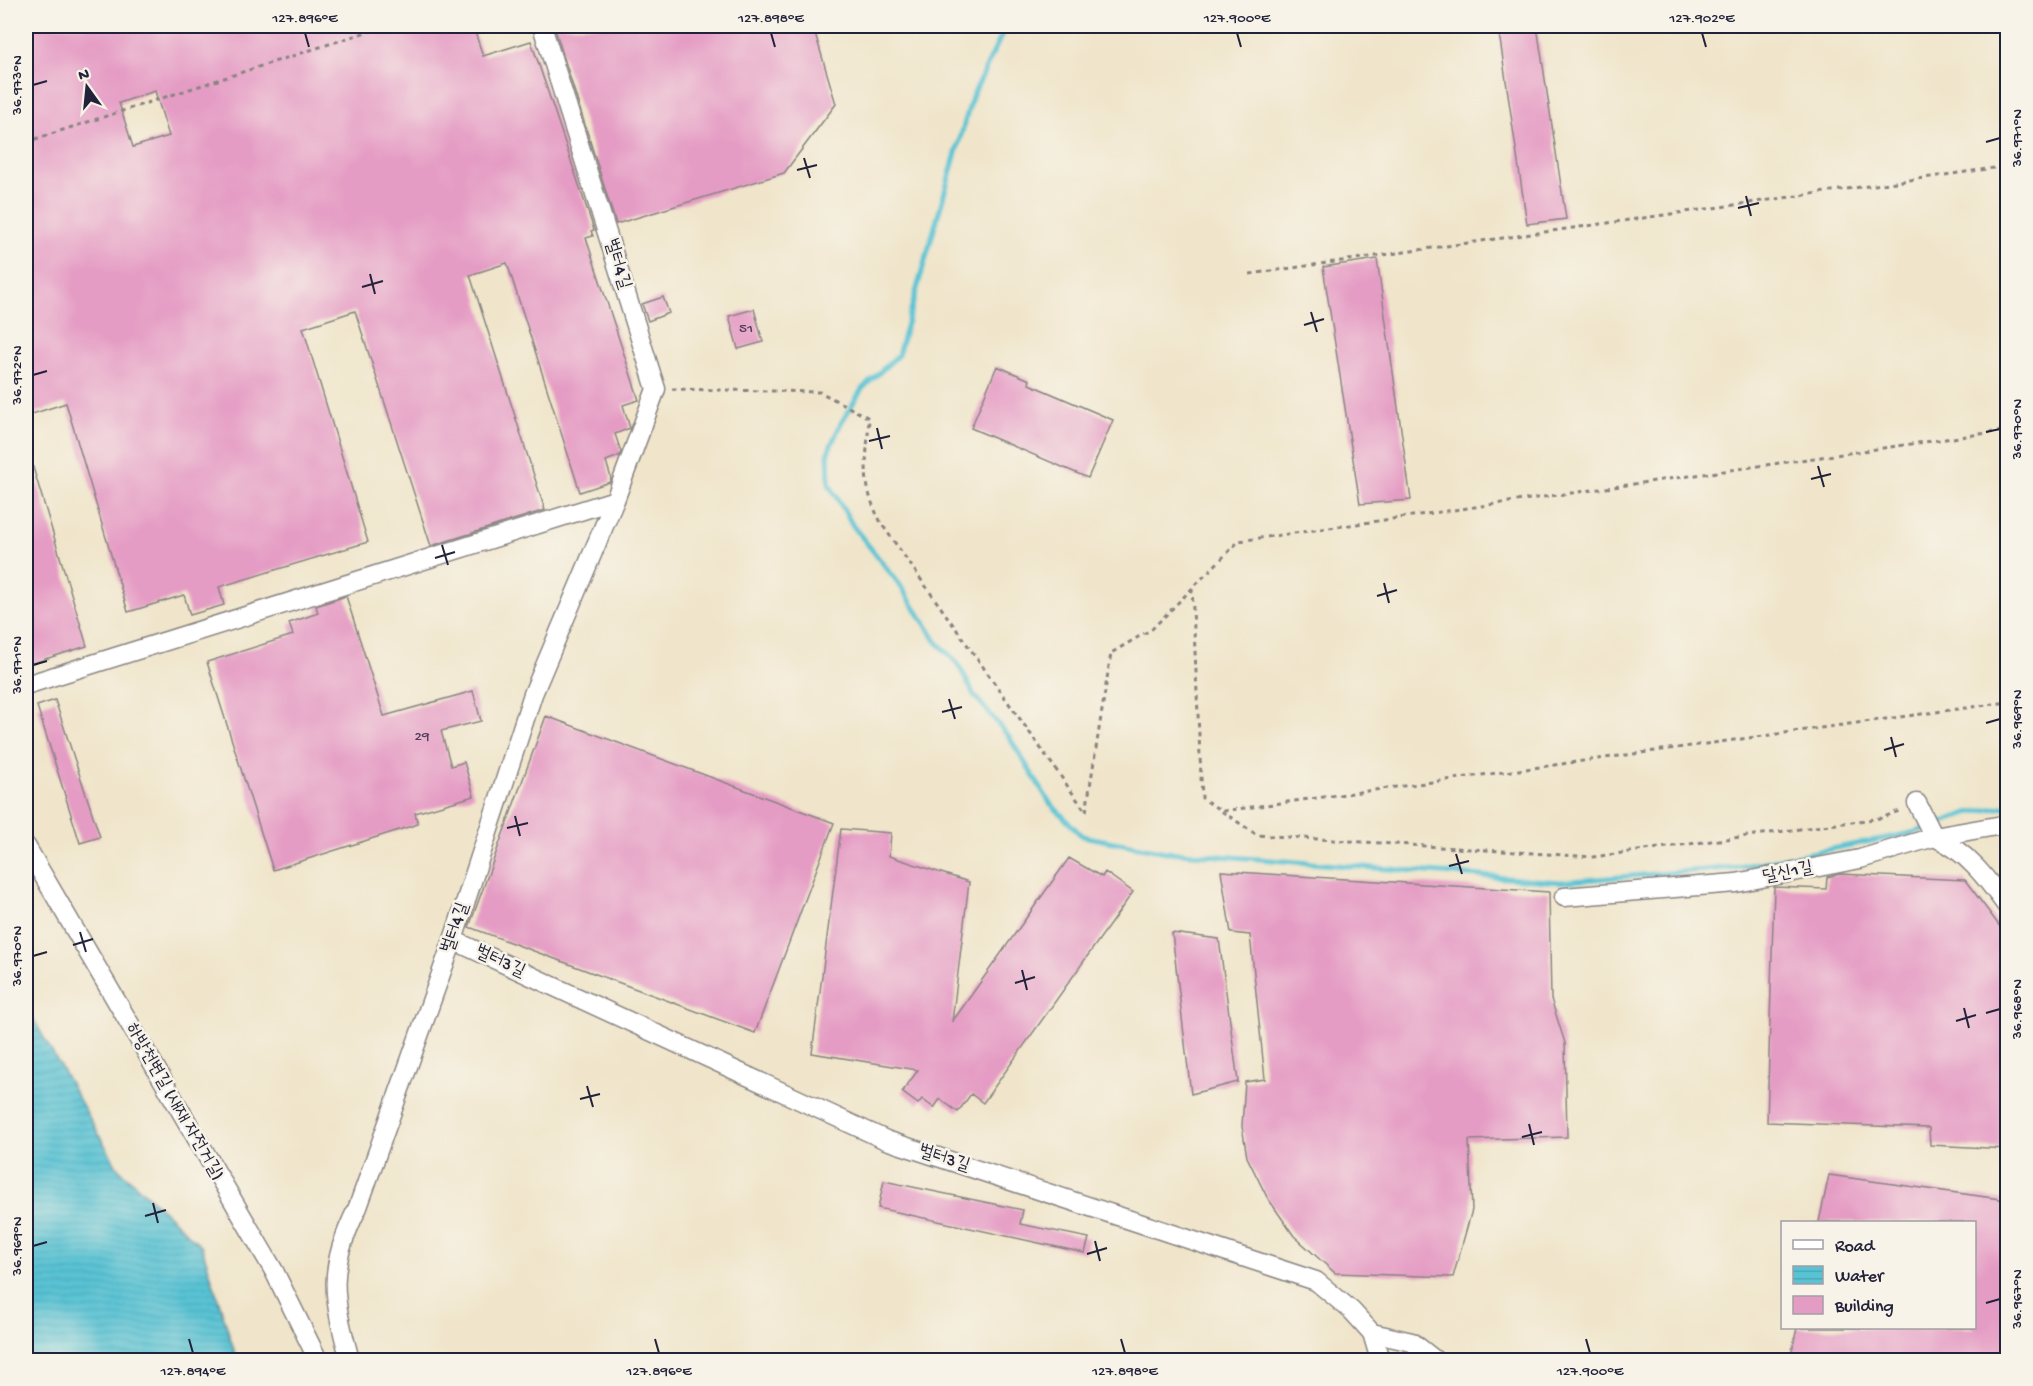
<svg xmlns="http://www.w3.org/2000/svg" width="2033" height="1386" viewBox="0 0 2033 1386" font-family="'Gochi Hand','Poor Story',sans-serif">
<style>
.water{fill:url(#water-rules);stroke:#3d7288;stroke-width:1.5}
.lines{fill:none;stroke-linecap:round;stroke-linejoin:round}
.stream{stroke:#58c3d4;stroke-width:5}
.building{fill:#e59cc4;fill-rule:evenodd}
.minor-casing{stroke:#898482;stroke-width:21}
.path{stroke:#898482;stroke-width:3;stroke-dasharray:4.5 4.5;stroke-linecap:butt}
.minor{stroke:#fff;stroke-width:18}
.ticks{fill:none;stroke:#22223b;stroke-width:2}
.labels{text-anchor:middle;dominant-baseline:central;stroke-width:5;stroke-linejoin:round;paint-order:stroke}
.number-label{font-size:15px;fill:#53405d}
.street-label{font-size:18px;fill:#22223b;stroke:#f7f3e8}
.neatline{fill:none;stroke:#22223b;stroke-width:2}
.ticks-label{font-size:15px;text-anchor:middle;fill:#22223b}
</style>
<defs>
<pattern id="water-rules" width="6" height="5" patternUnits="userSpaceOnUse" patternTransform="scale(1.5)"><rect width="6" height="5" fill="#58c3d4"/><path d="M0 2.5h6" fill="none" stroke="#4ca7b7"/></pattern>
</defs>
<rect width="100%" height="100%" fill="#f7f3e8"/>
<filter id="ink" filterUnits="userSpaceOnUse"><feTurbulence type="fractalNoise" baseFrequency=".0167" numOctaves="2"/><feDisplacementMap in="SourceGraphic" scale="12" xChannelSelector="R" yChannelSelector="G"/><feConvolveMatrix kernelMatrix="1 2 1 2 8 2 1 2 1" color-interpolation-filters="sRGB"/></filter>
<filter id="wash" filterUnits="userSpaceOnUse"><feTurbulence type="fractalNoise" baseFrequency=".008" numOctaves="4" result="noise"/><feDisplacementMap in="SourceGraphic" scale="24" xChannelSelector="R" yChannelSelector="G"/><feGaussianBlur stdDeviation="1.35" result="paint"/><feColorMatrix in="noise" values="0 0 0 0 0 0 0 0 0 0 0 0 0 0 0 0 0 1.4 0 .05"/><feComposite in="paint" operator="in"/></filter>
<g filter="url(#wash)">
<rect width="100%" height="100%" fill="#f0e5ca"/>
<path class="water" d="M26,1006L118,1168L202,1247L237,1360H26Z"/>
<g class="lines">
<path class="stream" d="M1006,26L972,97L898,355L862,389L841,423L828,452L829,484L853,526L900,585L936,641L958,664L974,695L1009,737L1050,803L1082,836L1166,852L1560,882L1739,867L1912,833L1968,813L2008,806"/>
</g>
<g id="blocks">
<path class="building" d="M26,26H473L483,56L531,41L594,230L591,231L593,236L586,238L639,400L623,405L630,428L615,434L621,452L619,456L606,461L611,478L610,482L580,492L507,263L470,275L545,510L431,546L355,311L303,328L368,542L219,587L224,605L190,615L184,595L128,612L66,403L26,416ZM155,91L169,136L133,147L119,103Z
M554,26H813L836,104L784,173L616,224Z
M1498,26H1537L1566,219L1527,224Z
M1377,259L1411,500L1360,504L1323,267Z
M663,297L669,313L648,321L642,304Z
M754,309L763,342L738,349L729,316Z
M997,366L1030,380L1029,384L1113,420L1088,478L971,428Z
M29,454L87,646L26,665V455Z
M346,596L384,716L473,691L481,721L441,731L451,766L464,762L474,796L415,813L418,824L273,870L207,662L293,635L289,623L318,613L316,606Z
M55,700L100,837L80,843L37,706Z
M546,716L834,823L755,1033L469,927Z
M841,829L891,833L889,856L969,882L952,1022L1069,858L1102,877L1105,872L1133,892L983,1103L971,1094L958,1112L940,1099L934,1108L922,1099L918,1104L902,1092L918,1070L812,1053Z
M1221,871L1549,892L1551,999L1565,1043L1567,1137L1469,1140L1472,1210L1453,1277L1335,1273L1294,1236L1267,1197L1247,1157L1242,1126L1245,1082L1265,1079L1250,935L1231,933Z
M1840,874L1965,880L2007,936V1149L1930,1145L1929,1128L1767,1122L1774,887L1826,889L1827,877Z
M1172,933L1219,939L1238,1082L1191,1094Z
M1829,1175L2007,1200V1360H1790L1797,1328H1974V1222H1819Z
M884,1181L1023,1210L1020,1224L1089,1238L1085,1253L878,1208Z"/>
</g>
</g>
<g filter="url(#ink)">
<use href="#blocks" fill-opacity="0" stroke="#898482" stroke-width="1.5"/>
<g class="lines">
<g class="minor-casing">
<path id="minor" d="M26,685L615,500L656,389L542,26
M1917,803L1934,837C1966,850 1988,880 2008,908
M26,846L274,1271L318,1360
M1564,897L1736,883L1860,859L1934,837L2008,824
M453,940L886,1140L1316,1281L1352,1311L1372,1333L1412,1342L1435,1360
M1372,1333L1380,1360
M350,1360C332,1294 327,1270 358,1207L453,940L533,694L615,500"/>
</g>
<path class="path" d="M26,142L385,26
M1250,274L2008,166
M672,389L820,392L869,418C867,464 859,484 883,526L1086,812L1111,653L1152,629L1239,541L2008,430
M1192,588L1202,798L1257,835L1593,857L1881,818L1902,810
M1223,811L2008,702"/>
<use href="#minor" class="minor"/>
</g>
</g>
<path class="ticks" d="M305,33L309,47M771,33L775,47M1237,33L1241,47M1702,33L1706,47M33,85L47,81M1986,142L2000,138M804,158L810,178M797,170L817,165M1746,196L1751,216M1738,208L1759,203M370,274L375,294M362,287L383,281M1311,312L1317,332M1304,325L1324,319M33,375L47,371M877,428L882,449M1986,432L2000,429M869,441L890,436M1818,466L1824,487M1811,479L1831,474M442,545L448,565M435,558L455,552M1384,583L1389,603M1377,596L1397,590M33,665L47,661M949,699L955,719M942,712L962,707M1986,723L2000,719M1891,737L1896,757M1884,750L1904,744M515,816L520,836M507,828L528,823M1456,854L1462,874M1449,866L1469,861M80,932L86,952M73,945L93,939M33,956L47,952M1022,970L1027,990M1015,983L1035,977M1964,1008L1969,1028M1986,1013L2000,1009M1956,1021L1976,1015M587,1086L593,1107M580,1099L600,1094M1529,1124L1534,1145M1522,1137L1542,1132M153,1203L158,1223M145,1216L166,1210M1095,1241L1100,1261M33,1246L47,1242M1087,1254L1107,1248M1986,1303L2000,1299M189,1339L193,1353M655,1339L659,1353M1121,1339L1125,1353M1586,1339L1590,1353"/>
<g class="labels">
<g class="number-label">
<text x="746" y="329">51</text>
<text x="422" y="737">29</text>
</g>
<g class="street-label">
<text transform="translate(617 264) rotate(73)">벌터4길</text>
<text transform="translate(1788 873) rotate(-11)">달신1길</text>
<text transform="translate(456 928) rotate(-71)">벌터4길</text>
<text transform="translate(500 962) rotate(25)">벌터3길</text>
<text transform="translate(174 1102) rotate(60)">하방천변길 (새재 자전거길)</text>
<text transform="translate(944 1159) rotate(18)">벌터3길</text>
</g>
</g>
<rect width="2033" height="1386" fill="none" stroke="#f7f3e8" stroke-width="66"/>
<rect x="1781" y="1221" width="195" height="108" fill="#f7f3e8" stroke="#a29fa3" stroke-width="1.5"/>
<rect x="1793" y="1240" width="30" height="9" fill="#ffffff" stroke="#a29fa3" stroke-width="1.5"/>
<text x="1835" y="1251" font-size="18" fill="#22223b">Road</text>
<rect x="1793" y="1266" width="30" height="18" fill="url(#water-rules)" stroke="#a29fa3" stroke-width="1.5"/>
<text x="1835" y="1281" font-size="18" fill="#22223b">Water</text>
<rect x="1793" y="1296" width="30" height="18" fill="#e59cc4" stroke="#a29fa3" stroke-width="1.5"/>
<text x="1835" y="1311" font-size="18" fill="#22223b">Building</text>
<g transform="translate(87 87) rotate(345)" stroke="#f7f3e8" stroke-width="4.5" paint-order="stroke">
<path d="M0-4.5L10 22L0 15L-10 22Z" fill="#22223b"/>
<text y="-9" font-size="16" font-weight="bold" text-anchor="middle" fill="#22223b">N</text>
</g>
<rect x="33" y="33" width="1967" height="1320" class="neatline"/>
<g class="ticks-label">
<text x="305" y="22">127.896°E</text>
<text x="771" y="22">127.898°E</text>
<text x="1237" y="22">127.900°E</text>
<text x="1702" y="22">127.902°E</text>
<text transform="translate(16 85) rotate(-90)" y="5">36.973°N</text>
<text transform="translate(2016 138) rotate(-90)" y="5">36.971°N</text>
<text transform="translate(16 375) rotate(-90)" y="5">36.972°N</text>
<text transform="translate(2016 429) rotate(-90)" y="5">36.970°N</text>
<text transform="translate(16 665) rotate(-90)" y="5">36.971°N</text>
<text transform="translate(2016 719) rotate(-90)" y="5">36.969°N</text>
<text transform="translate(16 956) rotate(-90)" y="5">36.970°N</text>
<text transform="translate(2016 1009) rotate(-90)" y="5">36.968°N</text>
<text transform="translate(16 1246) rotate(-90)" y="5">36.969°N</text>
<text transform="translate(2016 1299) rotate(-90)" y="5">36.967°N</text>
<text x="193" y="1375">127.894°E</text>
<text x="659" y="1375">127.896°E</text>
<text x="1125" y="1375">127.898°E</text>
<text x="1590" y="1375">127.900°E</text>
</g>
</svg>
